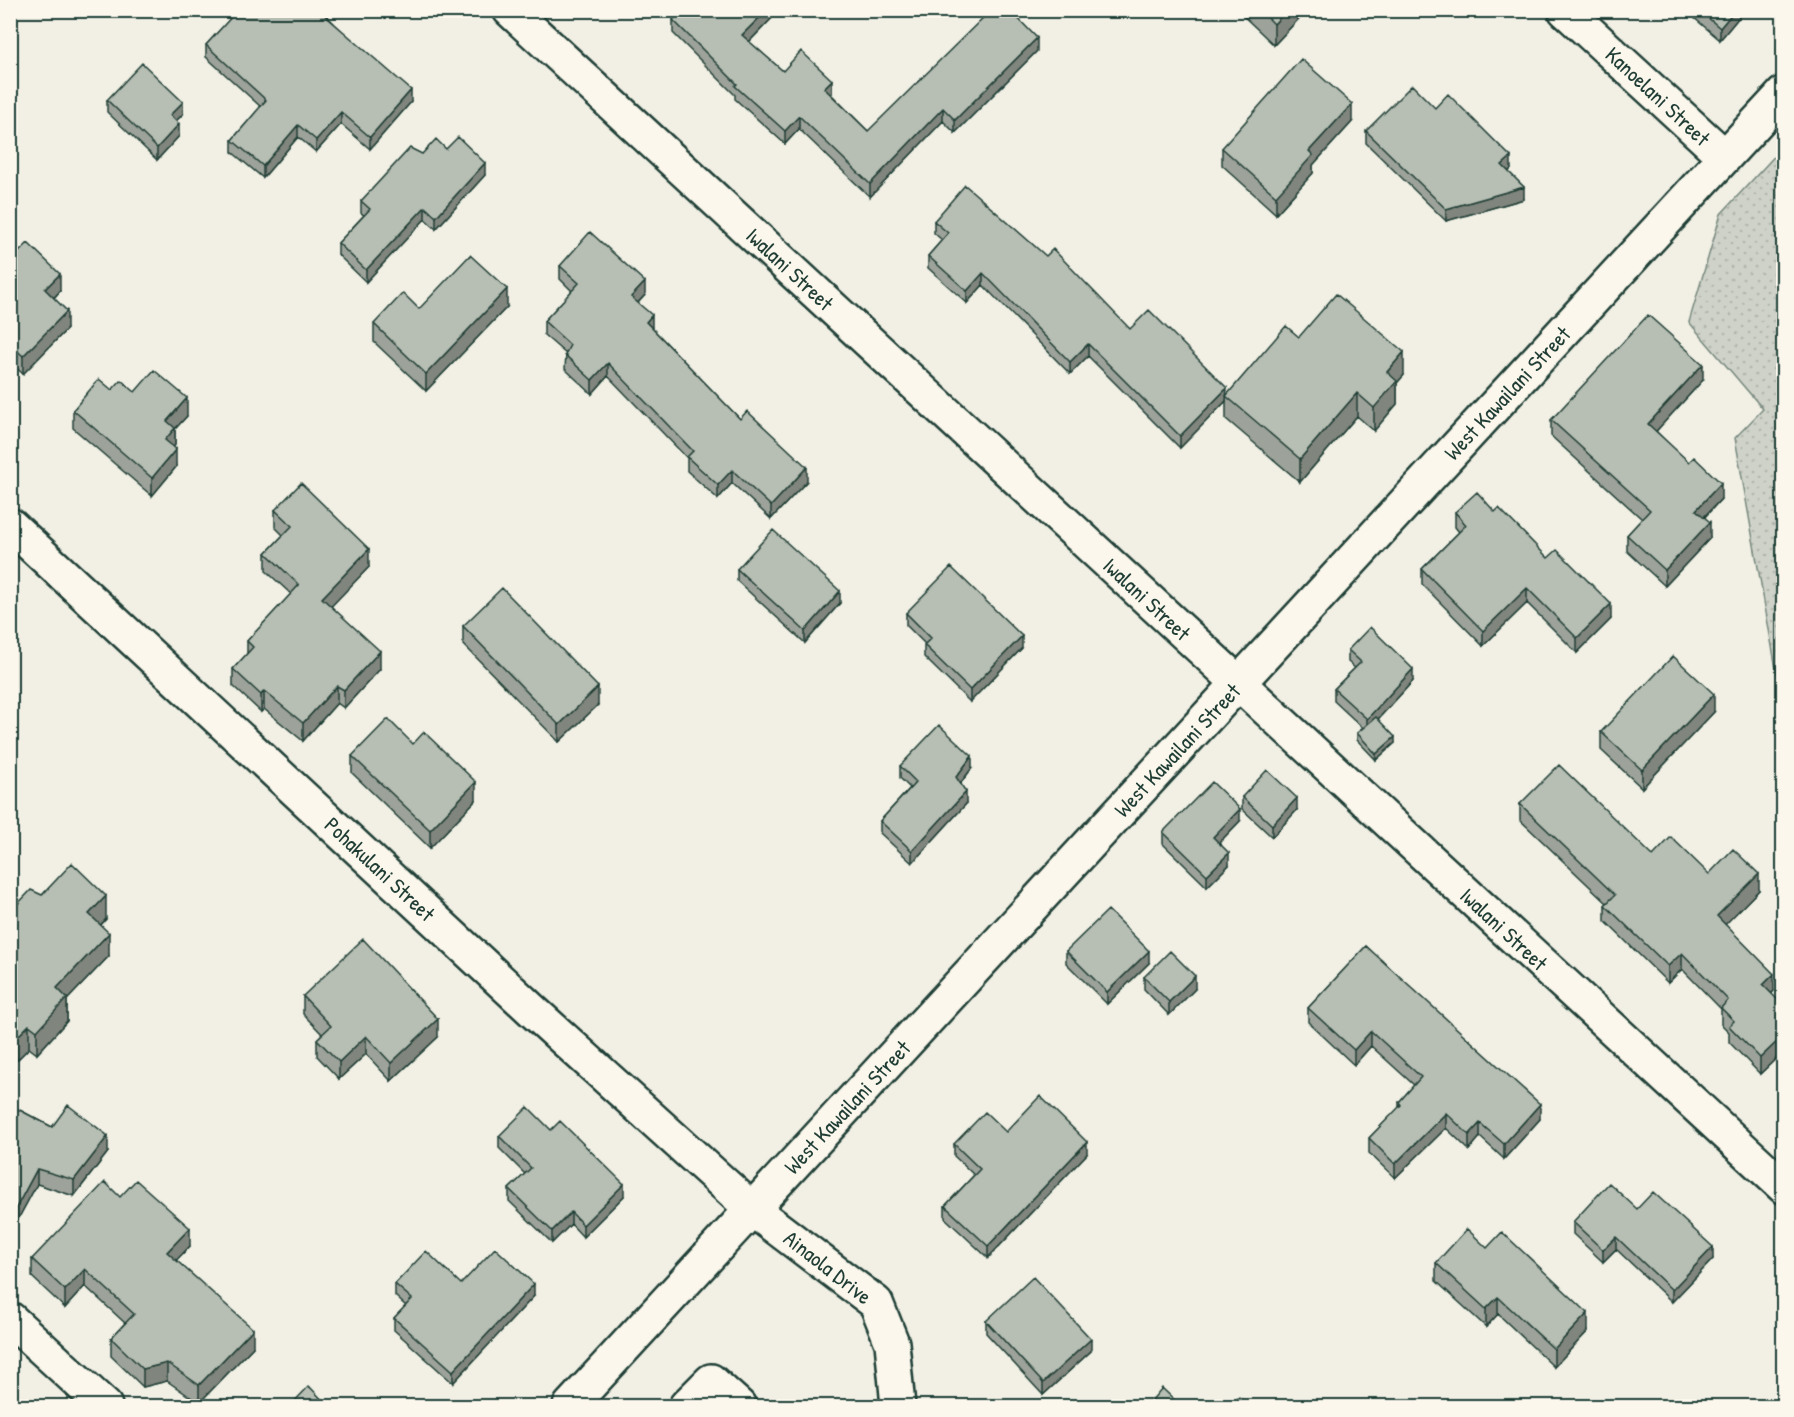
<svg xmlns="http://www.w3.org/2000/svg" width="1794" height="1417" viewBox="0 0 1794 1417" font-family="'Patrick Hand',sans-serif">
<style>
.grass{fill:url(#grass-dots);stroke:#77887e;stroke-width:1.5}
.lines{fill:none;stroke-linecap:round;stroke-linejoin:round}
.minor-casing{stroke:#1f3d34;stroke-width:38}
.minor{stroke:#fbf7ec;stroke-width:33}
.wall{fill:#9da39a;stroke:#1f3d34;stroke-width:1.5}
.shaded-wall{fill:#80857d;stroke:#1f3d34;stroke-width:1.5}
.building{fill:#b7beb3;stroke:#1f3d34;stroke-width:1.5}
.labels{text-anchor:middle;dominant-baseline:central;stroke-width:4.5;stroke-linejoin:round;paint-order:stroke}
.street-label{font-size:22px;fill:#1f3d34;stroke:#fbf7ec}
</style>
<defs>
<pattern id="grass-dots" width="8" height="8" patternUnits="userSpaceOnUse" patternTransform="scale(1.5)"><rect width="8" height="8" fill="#cfd2c8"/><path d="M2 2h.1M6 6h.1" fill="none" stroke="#b1b5ac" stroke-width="1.8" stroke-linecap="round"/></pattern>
</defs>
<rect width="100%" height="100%" fill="#f2f0e5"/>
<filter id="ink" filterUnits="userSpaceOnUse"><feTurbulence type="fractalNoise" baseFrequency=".0167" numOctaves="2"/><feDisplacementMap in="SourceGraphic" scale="12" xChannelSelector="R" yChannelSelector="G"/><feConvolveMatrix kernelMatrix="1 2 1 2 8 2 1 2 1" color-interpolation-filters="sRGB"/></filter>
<g filter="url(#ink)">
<path class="grass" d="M1783,147V700L1781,697L1735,438L1763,409L1689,322L1721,214Z"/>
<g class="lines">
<g class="minor-casing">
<path id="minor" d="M510,10L1784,1187
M1565,10L1725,157
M10,525L534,1012L753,1210L876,1303L892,1343L898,1406
M10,1319L105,1406
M570,1406L1784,93
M686,1406L711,1381L739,1406"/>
</g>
<use href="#minor" class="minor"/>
</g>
<path class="wall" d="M220,10H327V16L411,102L370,149L341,124L316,152L298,137L263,178L232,152V140L261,107L206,57V45L230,19Z
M775,10V15L749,42L783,71L832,93L831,94L868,131L1037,51L955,133L943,121L870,197L799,129L785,144L735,99V95L673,33V20Z
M1237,10H1307L1274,45Z
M1685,10H1744V11L1720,40Z
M107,100L183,114L176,121L179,136L157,160L107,112Z
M1435,108L1511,169L1508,172L1524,199L1446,221L1366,143V131Z
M1352,122L1313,165V173L1276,214L1222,165V148Z
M446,149L485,175L436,229L425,219L366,282L338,255V243L364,215L361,213V201L422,154Z
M934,221L1130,329L1227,395L1299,337L1404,375L1397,383V404L1374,431L1357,416L1300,482L1226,419V401L1180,448L1088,356L1070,374L983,285L967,303L928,268V256L942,240L934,233Z
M10,261L60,291L54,298L67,329L23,374L10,362Z
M560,266L645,295L638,303L652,328L740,419L807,481L771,519L732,483L718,499L687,471V458L608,376L592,394L565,369L566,354L544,335V321L572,291L560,279Z
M507,307L426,391L374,342V324L419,309Z
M1703,380L1656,431L1721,499L1705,517L1710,538L1665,586L1627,551V535L1642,519L1551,436V420Z
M112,390L135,392L187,416L175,429V445L173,447L176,467L152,496L73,428V410Z
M275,510L369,567L331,606L380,669L344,708L337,703L303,741L264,709L261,712L233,686V669L247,654V641L291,594L266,571V553L283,535L275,527Z
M1455,512H1495L1611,619L1577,653L1527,603L1483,646L1422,584V569L1459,532L1455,527Z
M737,569L840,603L805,643L737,581Z
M906,613L1022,648L970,702L924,657V645L925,644L906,625Z
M463,626L598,705L559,742L463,644Z
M1348,650L1413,681L1378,719L1395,743L1376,760L1357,740V733L1363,728L1334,701V689L1355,668L1348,662Z
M1714,712L1642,788L1601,750V732Z
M413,744L476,800L430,848L352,773V756Z
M900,766L972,768L961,783L966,804L912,863L880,833V821L910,788L900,778Z
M1242,797L1297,810L1272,837L1242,809Z
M1520,804L1653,856L1759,890L1725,924L1774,991L1771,994L1784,1006V1051L1760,1074L1729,1042V1032L1721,1024V1009L1682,969L1668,983L1605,921V905L1607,903L1520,820Z
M1240,821L1219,843L1229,865L1207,887L1163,844V832Z
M42,895L106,919L101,925L109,956L67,1000V1021L37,1054L29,1048L10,1067V912Z
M1366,946L1540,1119L1504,1159L1480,1137L1469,1150L1446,1128L1395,1178L1369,1153V1138L1399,1108V1102L1414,1085L1371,1046L1354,1065L1308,1022V1008Z
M1066,951L1149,963L1107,1004L1066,963Z
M1144,977L1195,989L1169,1015L1144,989Z
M303,996L438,1037L391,1081L366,1054L339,1079L317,1056V1039L322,1034L303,1014Z
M10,1105L52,1127L108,1152L74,1196L37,1184L10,1234Z
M551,1130L624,1196L583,1237L571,1224L552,1243L509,1201V1189L525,1174L499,1148V1136Z
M1006,1132L1087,1154L988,1258L945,1218V1206L974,1175L954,1156V1144Z
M120,1197L190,1246L176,1260L253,1347L199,1403L167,1381L143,1387L111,1356V1338L125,1323L85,1286L65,1308L32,1277V1259Z
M1637,1209L1713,1259L1672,1302L1616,1249L1603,1262L1573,1234V1222Z
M1487,1248L1588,1331L1554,1367L1498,1314L1486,1327L1436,1281V1263Z
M395,1284H461L534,1296L453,1383L394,1330V1318L406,1306L395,1296Z
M986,1321L1091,1351L1043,1395L986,1333Z"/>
<path class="shaded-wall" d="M767,10H775V15L742,49V35Z
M1287,10H1307L1274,45V24Z
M1735,10H1744V11L1720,40V28Z
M1037,38V51L955,133V120Z
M832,80V93L824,101V88Z
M411,90V102L370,149V137Z
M183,102V114L170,127V115Z
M1352,104V122L1313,165V173L1276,214V196L1309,151Z
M943,108V121L870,197V184Z
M341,112V124L316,152V140Z
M799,116V129L785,144V131Z
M179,124V136L157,160V148Z
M298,125V137L263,178V166Z
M1511,157V169L1502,177V165Z
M485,163V175L436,229V217Z
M1524,187V199L1446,221V209Z
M425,207V219L366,282V270Z
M983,273V285L967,303V291Z
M60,274V291L45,307V289Z
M645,282V295L631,310V297Z
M507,289V307L426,391V374Z
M67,311V329L23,374V356Z
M652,315V329L646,322Z
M1088,344V356L1070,374V362Z
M1404,352V375L1397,383V404L1374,431V408L1387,372Z
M608,363V376L592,394V380Z
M1703,364V380L1648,440V424Z
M1227,388L1226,401L1180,448V436Z
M1357,393V416L1300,482V459Z
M187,398V416L175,429V445L165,457V440L167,421Z
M176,449V467L152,496V478Z
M807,467V481L771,519V506Z
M732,470V483L718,499V485Z
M1721,483V499L1696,525V510Z
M1710,522V538L1665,586V570Z
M369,549V567L322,616V598Z
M1527,588V603L1483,646V631Z
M840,591V603L805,643V631Z
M1611,604V619L1577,653V638Z
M1022,636V648L970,702V690Z
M380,651V669L344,708V690Z
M1413,669V681L1367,731V719Z
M337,686V703L303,741V723Z
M598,687V705L559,742V725Z
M264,691V709L261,712V695Z
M1714,694V712L1642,788V770Z
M1395,737V743L1376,760V754Z
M972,756V768L956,789V777Z
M476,782V800L430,848V830Z
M966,792V804L912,863V851Z
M1297,798V810L1272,837V825Z
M1240,809V821L1213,849V837Z
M1229,853V865L1207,887V875Z
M1759,874V890L1717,933V916Z
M106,896V919L89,937V914Z
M109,933V956L67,1000V1021L37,1054V1031L57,988Z
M1149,951V963L1107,1004V992Z
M1682,953V969L1668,983V966Z
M1774,974V991L1763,1002V985Z
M1195,976V989L1169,1015V1002Z
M438,1019V1037L391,1081V1063Z
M29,1025V1048L10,1067V1044Z
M1371,1031V1046L1354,1065V1050Z
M1784,1035V1051L1760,1074V1058Z
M366,1036V1054L339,1079V1062Z
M1540,1104V1119L1504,1159V1144Z
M1446,1113V1128L1395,1178V1164Z
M1480,1123V1137L1469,1150V1135Z
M108,1136V1152L74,1196V1180Z
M1087,1142V1154L988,1258V1246Z
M37,1169V1184L10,1234V1219Z
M624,1184V1196L583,1237V1225Z
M571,1212V1224L552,1243V1231Z
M190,1228V1246L167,1270V1252Z
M1616,1237V1249L1603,1262V1250Z
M1713,1247V1259L1672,1302V1290Z
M85,1269V1286L65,1308V1290Z
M534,1284V1296L453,1383V1371Z
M1498,1297V1314L1486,1327V1309Z
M1588,1313V1331L1554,1367V1349Z
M253,1329V1347L199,1403V1385Z
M1091,1339V1351L1043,1395V1383Z
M167,1363V1381L143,1387V1369Z"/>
<path class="building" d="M233,10H325L322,13L411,90L370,137L341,112L316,140L298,125L263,166L232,140L266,100L206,45L236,12Z
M681,10H767L742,35L783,71L801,51L832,80L824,88L868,131L991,10H1010L1037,38L955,120L943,108L870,184L799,116L785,131L735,86L737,84L673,20Z
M1260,10H1287L1274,24Z
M1699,10H1735L1720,28Z
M1301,59L1352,104L1309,151L1313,155L1276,196L1222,148Z
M142,63L183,102L170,115L179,124L157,148L107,100Z
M1412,85L1435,108L1448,94L1511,157L1502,165L1524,187L1446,209L1366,131Z
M458,137L485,163L436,217L425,207L366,270L338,243L370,209L361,201L410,148L422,154L436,139L446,149Z
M965,185L1046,256L1053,249L1130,329L1149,310L1227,388L1180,436L1088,344L1070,362L983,273L967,291L928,256L948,233L934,221Z
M590,232L645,282L631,297L652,315L646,322L740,419L747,411L807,467L771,506L732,470L718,485L687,457L693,451L608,363L592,380L565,355L570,345L544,321L579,283L560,266Z
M28,243L60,274L45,289L67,311L23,356L10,344V261Z
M470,255L507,289L426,374L374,324L403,293L419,309Z
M1336,294L1404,352L1387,372L1397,381L1374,408L1357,393L1300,459L1226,396L1286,326L1299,337Z
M1648,315L1703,364L1648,424L1689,462L1694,457L1721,483L1696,510L1710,522L1665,570L1627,535L1650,510L1551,420Z
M154,370L187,398L167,421L175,428L165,440L176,449L152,478L73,410L99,379L112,390L121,380L135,392Z
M301,483L369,549L322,598L380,651L344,690L337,686L303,723L264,691L261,695L233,669L253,647L247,641L299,585L266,553L292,526L275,510Z
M1477,492L1495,512L1499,508L1548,558L1557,550L1611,604L1577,638L1527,588L1483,631L1422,569L1466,525L1455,512Z
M773,530L840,591L805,631L737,569Z
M951,567L1022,636L970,690L924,645L931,638L906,613Z
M502,588L598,687L559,725L463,626Z
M1370,627L1413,669L1367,719L1334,689L1361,662L1348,650Z
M1673,656L1714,694L1642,770L1601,732Z
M1376,717L1395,737L1376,754L1357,733Z
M388,719L413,744L424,732L476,782L430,830L352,756Z
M939,725L972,756L956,777L966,792L912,851L880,821L916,782L900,766Z
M1559,765L1653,856L1671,837L1709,874L1733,849L1759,874L1717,916L1774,974L1763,985L1784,1006V1035L1760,1058L1729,1026L1734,1021L1721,1008L1728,1000L1682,953L1668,966L1605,905L1615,895L1520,804Z
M1267,770L1297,798L1272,825L1242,797Z
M1212,782L1240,809L1213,837L1229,853L1207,875L1163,832Z
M72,863L106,896L89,914L109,933L57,988L67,998L37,1031L29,1025L10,1044V912L31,890L42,895Z
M1108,910L1149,951L1107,992L1066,951Z
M363,939L438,1019L391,1063L366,1036L339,1062L317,1039L331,1026L303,996Z
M1366,946L1540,1104L1504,1144L1480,1123L1469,1135L1446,1113L1395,1164L1369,1138L1401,1105L1399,1102L1421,1077L1371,1031L1354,1050L1308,1008Z
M1170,951L1195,976L1169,1002L1144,977Z
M1040,1096L1087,1142L988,1246L945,1206L980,1169L954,1144L985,1112L1006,1132Z
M10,1105L52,1127L68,1105L108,1136L74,1180L37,1169L10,1219Z
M528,1107L551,1130L560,1121L624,1184L583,1225L571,1212L552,1231L509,1189L531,1168L499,1136Z
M136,1180L190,1228L167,1252L253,1329L199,1385L167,1363L143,1369L111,1338L134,1314L85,1269L65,1290L32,1259L105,1182L120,1197Z
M1609,1183L1637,1209L1653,1192L1713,1247L1672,1290L1616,1237L1603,1250L1573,1222Z
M1467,1229L1487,1248L1502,1232L1588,1313L1554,1349L1498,1297L1486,1309L1436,1263Z
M495,1248L534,1284L453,1371L394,1318L412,1299L395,1284L426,1251L461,1284Z
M1033,1277L1091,1339L1043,1383L986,1321Z
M309,1386L329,1407H289Z
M1162,1388L1182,1407H1146Z
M1239,1397L1250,1407H1230Z"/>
</g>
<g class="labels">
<g class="street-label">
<text transform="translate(1658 96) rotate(43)">Kanoelani Street</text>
<text transform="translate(790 269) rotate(43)">Iwalani Street</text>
<text transform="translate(1507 393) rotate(-47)">West Kawailani Street</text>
<text transform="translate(1147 599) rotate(43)">Iwalani Street</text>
<text transform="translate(1177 750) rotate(-47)">West Kawailani Street</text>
<text transform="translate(380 869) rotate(43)">Pohakulani Street</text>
<text transform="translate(1504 929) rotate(43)">Iwalani Street</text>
<text transform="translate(847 1107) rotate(-47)">West Kawailani Street</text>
<text transform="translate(828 1267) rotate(38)">Ainaola Drive</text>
</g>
</g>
<rect width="1794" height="1417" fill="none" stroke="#fbf7ec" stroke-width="36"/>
<rect x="18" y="18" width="1758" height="1381" fill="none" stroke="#1f3d34" stroke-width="2" filter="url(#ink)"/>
</svg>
